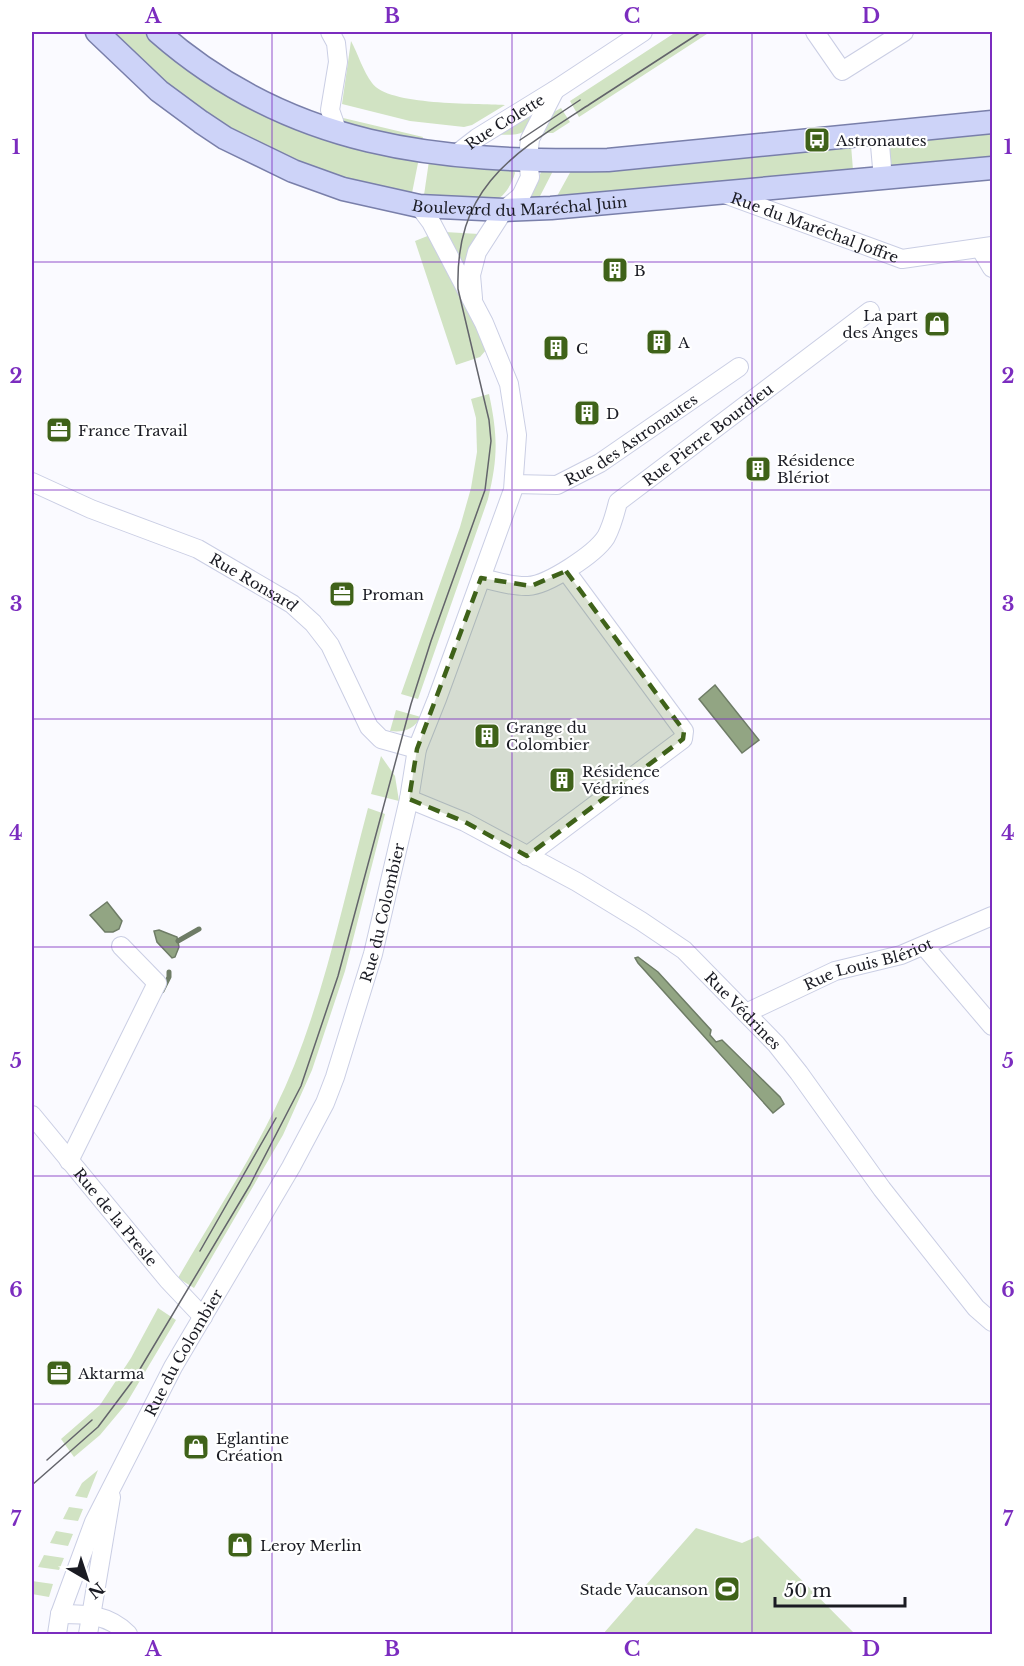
<svg xmlns="http://www.w3.org/2000/svg" width="1024" height="1666" viewBox="0 0 1024 1666" font-family="'Libre Baskerville',serif">
<style>
.green{fill:#d1e3c3}
.water{fill:#92a583;stroke:#6e7c66;stroke-width:1.5}
.lines{fill:none;stroke-linecap:round;stroke-linejoin:round}
.stream{stroke:#6e7c66;stroke-width:5}
.minor-casing{stroke:#cacee4;stroke-width:20}
.major-casing{stroke:#797faa;stroke-width:25}
.minor{stroke:#fff;stroke-width:18}
.major{stroke:#cdd3f8;stroke-width:22}
.tram{stroke:#63646b;stroke-width:1.5}
.marked{fill:#3f6219;fill-opacity:0.2;stroke:#3f6219;stroke-width:4.5;stroke-dasharray:12 8;stroke-linejoin:round}
.grid{fill:none;stroke:#7b2cbf;stroke-width:1.5;stroke-opacity:0.55}
.labels{text-anchor:middle;dominant-baseline:central;stroke-width:4.5;stroke-linejoin:round;paint-order:stroke}
.street-label{font-size:15px;fill:#1a1b23;stroke:#fff}
.poi-label{font-size:15px;fill:#1a1b23;stroke:#fff;text-anchor:start}
.neatline{fill:none;stroke:#7b2cbf;stroke-width:2}
.grid-label{font-size:20px;text-anchor:middle;font-weight:bold;fill:#7b2cbf}
</style>
<rect width="100%" height="100%" fill="#fafaff"/>
<path class="green" d="M110,32H144L192,72L240,103L294,128L419,158L412,193L369,188L310,168L253,142L215,118L155,74Z
M676,32H710L579,117L570,101Z
M351,41C358,54 363,71 372,83C388,106 476,103 505,105L472,125L464,127L410,121L342,104Z
M537,106C523,139 526,134 491,135Z
M561,108L570,122L553,133H544L554,112Z
M339,117L423,137L421,142L343,123Z
M992,131V157L890,167L887,142Z
M851,145L853,170L556,198L572,169Z
M429,161L513,168L515,173C512,183 506,195 496,200H460L424,195Z
M543,169H554L538,200L526,199Z
M445,232L479,234L466,276Z
M430,235L481,336L486,350L480,357L456,365L415,241Z
M489,394C498,436 498,458 488,499L418,699L401,694L460,527L471,488L477,452L476,418L471,399Z
M396,710L421,717C414,729 404,733 390,731Z
M381,756L395,776L399,801L371,794Z
M368,808L385,814L345,971L312,1070L283,1135L194,1288L178,1278C218,1208 264,1141 294,1066C327,983 345,894 368,808Z
M158,1308L176,1320L126,1404L100,1435L74,1457L61,1439L100,1405L131,1358Z
M98,1470L87,1498L75,1496L82,1483Z
M69,1507L83,1509L78,1521L63,1519Z
M696,1528L742,1543L758,1536L855,1634H603Z
M56,1531L73,1534L68,1546L50,1543Z
M44,1555L64,1558L59,1570L38,1567Z
M32,1581L53,1584L49,1597L32,1594Z"/>
<path class="water" d="M715,685L759,740L742,753L699,699Z
M107,902L122,921L119,929L113,932H105L90,915Z
M159,930L177,937L179,947L175,957L172,958L157,942L154,931Z
M638,957L658,972L711,1030L710,1035L716,1042L722,1040L780,1097L784,1104L773,1113L638,963L635,958Z"/>
<g class="lines">
<path class="stream" d="M178,941L199,929
M162,991L169,977V972"/>
<g class="minor-casing">
<g id="minor">
<path d="M330,32L336,43L338,62L330,110L338,133"/>
<path d="M815,32L842,71L904,32"/>
<path d="M879,134L883,179"/>
<path id="s1" d="M455,155L477,138L555,90L643,32"/>
<path id="s2" d="M722,193L902,259L992,246"/>
<path d="M980,248L992,268"/>
<path d="M473,298L471,275L477,252L504,210L521,196L530,177L528,159L530,139L555,90"/>
<path id="s3" d="M32,482L91,509L198,549L292,604L313,623L330,645L369,727L381,739L417,749"/>
<path id="s4" d="M514,484L557,485L600,463L739,367"/>
<path id="s5" d="M481,578C496,581 512,587 528,586C548,585 595,554 606,537C612,526 615,514 618,502L870,311"/>
<path id="s6" d="M409,799L465,822L577,882L641,921L684,950L776,1044L799,1073L882,1189L976,1308L992,1322"/>
<path d="M527,856L683,739L684,731L566,571"/>
<path d="M924,946L992,1026"/>
<path id="s7" d="M746,1013L835,971L901,955L992,916"/>
<path id="s8" d="M32,1115L168,1280L203,1317"/>
<path d="M69,1161L157,983L121,946"/>
<path d="M60,1614C86,1614 108,1614 128,1634"/>
<path id="s9" d="M57,1634L60,1614L94,1522L173,1367L291,1167L325,1103L335,1077L373,954L409,799L417,749L437,699L513,490L517,435L509,384L484,323L431,222L419,206"/>
<path d="M88,1634L111,1497"/>
</g>
</g>
<g class="major-casing">
<g id="major">
<path id="s10" d="M97,32L159,91L201,122L225,138L293,171L343,189L419,206L504,210L551,208L992,168"/>
<path d="M158,32C290,148 439,163 608,160L992,122"/>
</g>
</g>
<use href="#minor" class="minor"/>
<use href="#major" class="major"/>
<path class="tram" d="M520,140L580,100
M200,1251L276,1118
M47,1460L92,1420
M32,1485L98,1427L134,1379L250,1185L301,1086L338,976L411,704L431,641L485,490L491,441L489,420L458,289C455,186 513,154 590,104C627,80 664,56 701,32"/>
</g>
<path class="marked" d="M566,571L684,731L683,739L527,856L465,822L409,799L417,749L481,578L531,586Z"/>
<path class="grid" d="M272,32V1634M512,32V1634M752,32V1634M32,262H992M32,490H992M32,719H992M32,947H992M32,1176H992M32,1404H992"/>
<defs>
<g id="bus-square" transform="scale(1.35)"><rect x="-9" y="-9" width="18" height="18" rx="4" fill="#3f6219" stroke="#fff"/><path d="M-5-6H5V4H4V6H2V4H-2V6H-4V4H-5ZM-3.5-4V0h7V-4ZM-3.5 1.2v1.5H-2V1.2ZM2 1.2v1.5H3.5V1.2Z" fill="#fff"/></g>
<g id="building-square" transform="scale(1.35)"><rect x="-9" y="-9" width="18" height="18" rx="4" fill="#3f6219" stroke="#fff"/><path d="M-4-6H4V6H1V3H-1V6H-4ZM-2.5-4.3h1.7v1.8h-1.7ZM.8-4.3h1.7v1.8H.8ZM-2.5-1h1.7V.8h-1.7ZM.8-1h1.7V.8H.8Z" fill="#fff"/></g>
<g id="shop-square" transform="scale(1.35)"><rect x="-9" y="-9" width="18" height="18" rx="4" fill="#3f6219" stroke="#fff"/><path d="M-5-2.5h2.3a2.7 3.5 0 0 1 5.4 0H5L5.5 6h-11ZM-1.5-2.5h3a1.5 2.3 0 0 0-3 0Z" fill="#fff"/></g>
<g id="office-square" transform="scale(1.35)"><rect x="-9" y="-9" width="18" height="18" rx="4" fill="#3f6219" stroke="#fff"/><path d="M-6-3h4V-5.5h4V-3h4V5H-6ZM-1-4.5V-3h2v-1.5ZM-6 0V1H6V0Z" fill="#fff"/></g>
<g id="stadium-square" transform="scale(1.35)"><rect x="-9" y="-9" width="18" height="18" rx="4" fill="#3f6219" stroke="#fff"/><path d="M0-5a6.5 5 0 1 0 0 10a6.5 5 0 1 0 0-10ZM-3.5-1.8h7v3.6h-7Z" fill="#fff"/></g>
</defs>
<g fill-rule="evenodd">
<use href="#bus-square" x="817" y="140"/>
<use href="#building-square" x="615" y="270"/>
<use href="#shop-square" x="937" y="324"/>
<use href="#building-square" x="659" y="342"/>
<use href="#building-square" x="556" y="348"/>
<use href="#building-square" x="587" y="413"/>
<use href="#office-square" x="59" y="430"/>
<use href="#building-square" x="758" y="469"/>
<use href="#office-square" x="342" y="594"/>
<use href="#building-square" x="487" y="736"/>
<use href="#building-square" x="562" y="780"/>
<use href="#office-square" x="59" y="1373"/>
<use href="#shop-square" x="196" y="1447"/>
<use href="#shop-square" x="240" y="1545"/>
<use href="#stadium-square" x="727" y="1589"/>
</g>
<g class="labels">
<g class="street-label">
<text stroke="none"><textPath href="#s1" startOffset="60">Rue Colette</textPath></text>
<text stroke="none"><textPath href="#s10" startOffset="474">Boulevard du Maréchal Juin</textPath></text>
<text stroke="none"><textPath href="#s2" startOffset="99">Rue du Maréchal Joffre</textPath></text>
<text stroke="none"><textPath href="#s5" startOffset="291">Rue Pierre Bourdieu</textPath></text>
<text stroke="none"><textPath href="#s4" startOffset="130">Rue des Astronautes</textPath></text>
<text stroke="none"><textPath href="#s3" startOffset="244">Rue Ronsard</textPath></text>
<text stroke="none"><textPath href="#s9" startOffset="796">Rue du Colombier</textPath></text>
<text stroke="none"><textPath href="#s7" startOffset="132">Rue Louis Blériot</textPath></text>
<text stroke="none"><textPath href="#s6" startOffset="399">Rue Védrines</textPath></text>
<text stroke="none"><textPath href="#s8" startOffset="132">Rue de la Presle</textPath></text>
<text stroke="none"><textPath href="#s9" startOffset="310">Rue du Colombier</textPath></text>
</g>
<g class="poi-label">
<text x="836" y="140">Astronautes</text>
<text x="634" y="270">B</text>
<text x="918" y="315" text-anchor="end">La part<tspan x="918" dy="17">des Anges</tspan></text>
<text x="678" y="342">A</text>
<text x="576" y="348">C</text>
<text x="606" y="413">D</text>
<text x="78" y="430">France Travail</text>
<text x="777" y="460">Résidence<tspan x="777" dy="17">Blériot</tspan></text>
<text x="362" y="594">Proman</text>
<text x="506" y="727">Grange du<tspan x="506" dy="17">Colombier</tspan></text>
<text x="582" y="771">Résidence<tspan x="582" dy="17">Védrines</tspan></text>
<text x="78" y="1373">Aktarma</text>
<text x="216" y="1438">Eglantine<tspan x="216" dy="17">Création</tspan></text>
<text x="260" y="1545">Leroy Merlin</text>
<text x="708" y="1589" text-anchor="end">Stade Vaucanson</text>
</g>
</g>
<rect width="1024" height="1666" fill="none" stroke="#ffffff" stroke-width="66"/>
<g transform="translate(87 1579) rotate(141)" stroke="#ffffff" stroke-width="4.5" paint-order="stroke">
<path d="M0-4.5L10 22L0 15L-10 22Z" fill="#1a1b23"/>
<text y="-9" font-size="16" font-weight="bold" text-anchor="middle" fill="#1a1b23">N</text>
</g>
<path d="M775 1597v9h130v-9" fill="none" stroke="#1a1b23" stroke-width="3"/>
<text x="784" y="1597" font-size="18" fill="#1a1b23" stroke="#ffffff" stroke-width="4.5" paint-order="stroke">50 m</text>
<rect x="33" y="33" width="958" height="1600" class="neatline"/>
<g class="grid-label">
<text x="153" y="23">A</text>
<text x="392" y="23">B</text>
<text x="632" y="23">C</text>
<text x="871" y="23">D</text>
<text x="16" y="154">1</text>
<text x="1008" y="154">1</text>
<text x="16" y="383">2</text>
<text x="1008" y="383">2</text>
<text x="16" y="611">3</text>
<text x="1008" y="611">3</text>
<text x="16" y="840">4</text>
<text x="1008" y="840">4</text>
<text x="16" y="1068">5</text>
<text x="1008" y="1068">5</text>
<text x="16" y="1297">6</text>
<text x="1008" y="1297">6</text>
<text x="16" y="1526">7</text>
<text x="1008" y="1526">7</text>
<text x="153" y="1656">A</text>
<text x="392" y="1656">B</text>
<text x="632" y="1656">C</text>
<text x="871" y="1656">D</text>
</g>
</svg>
